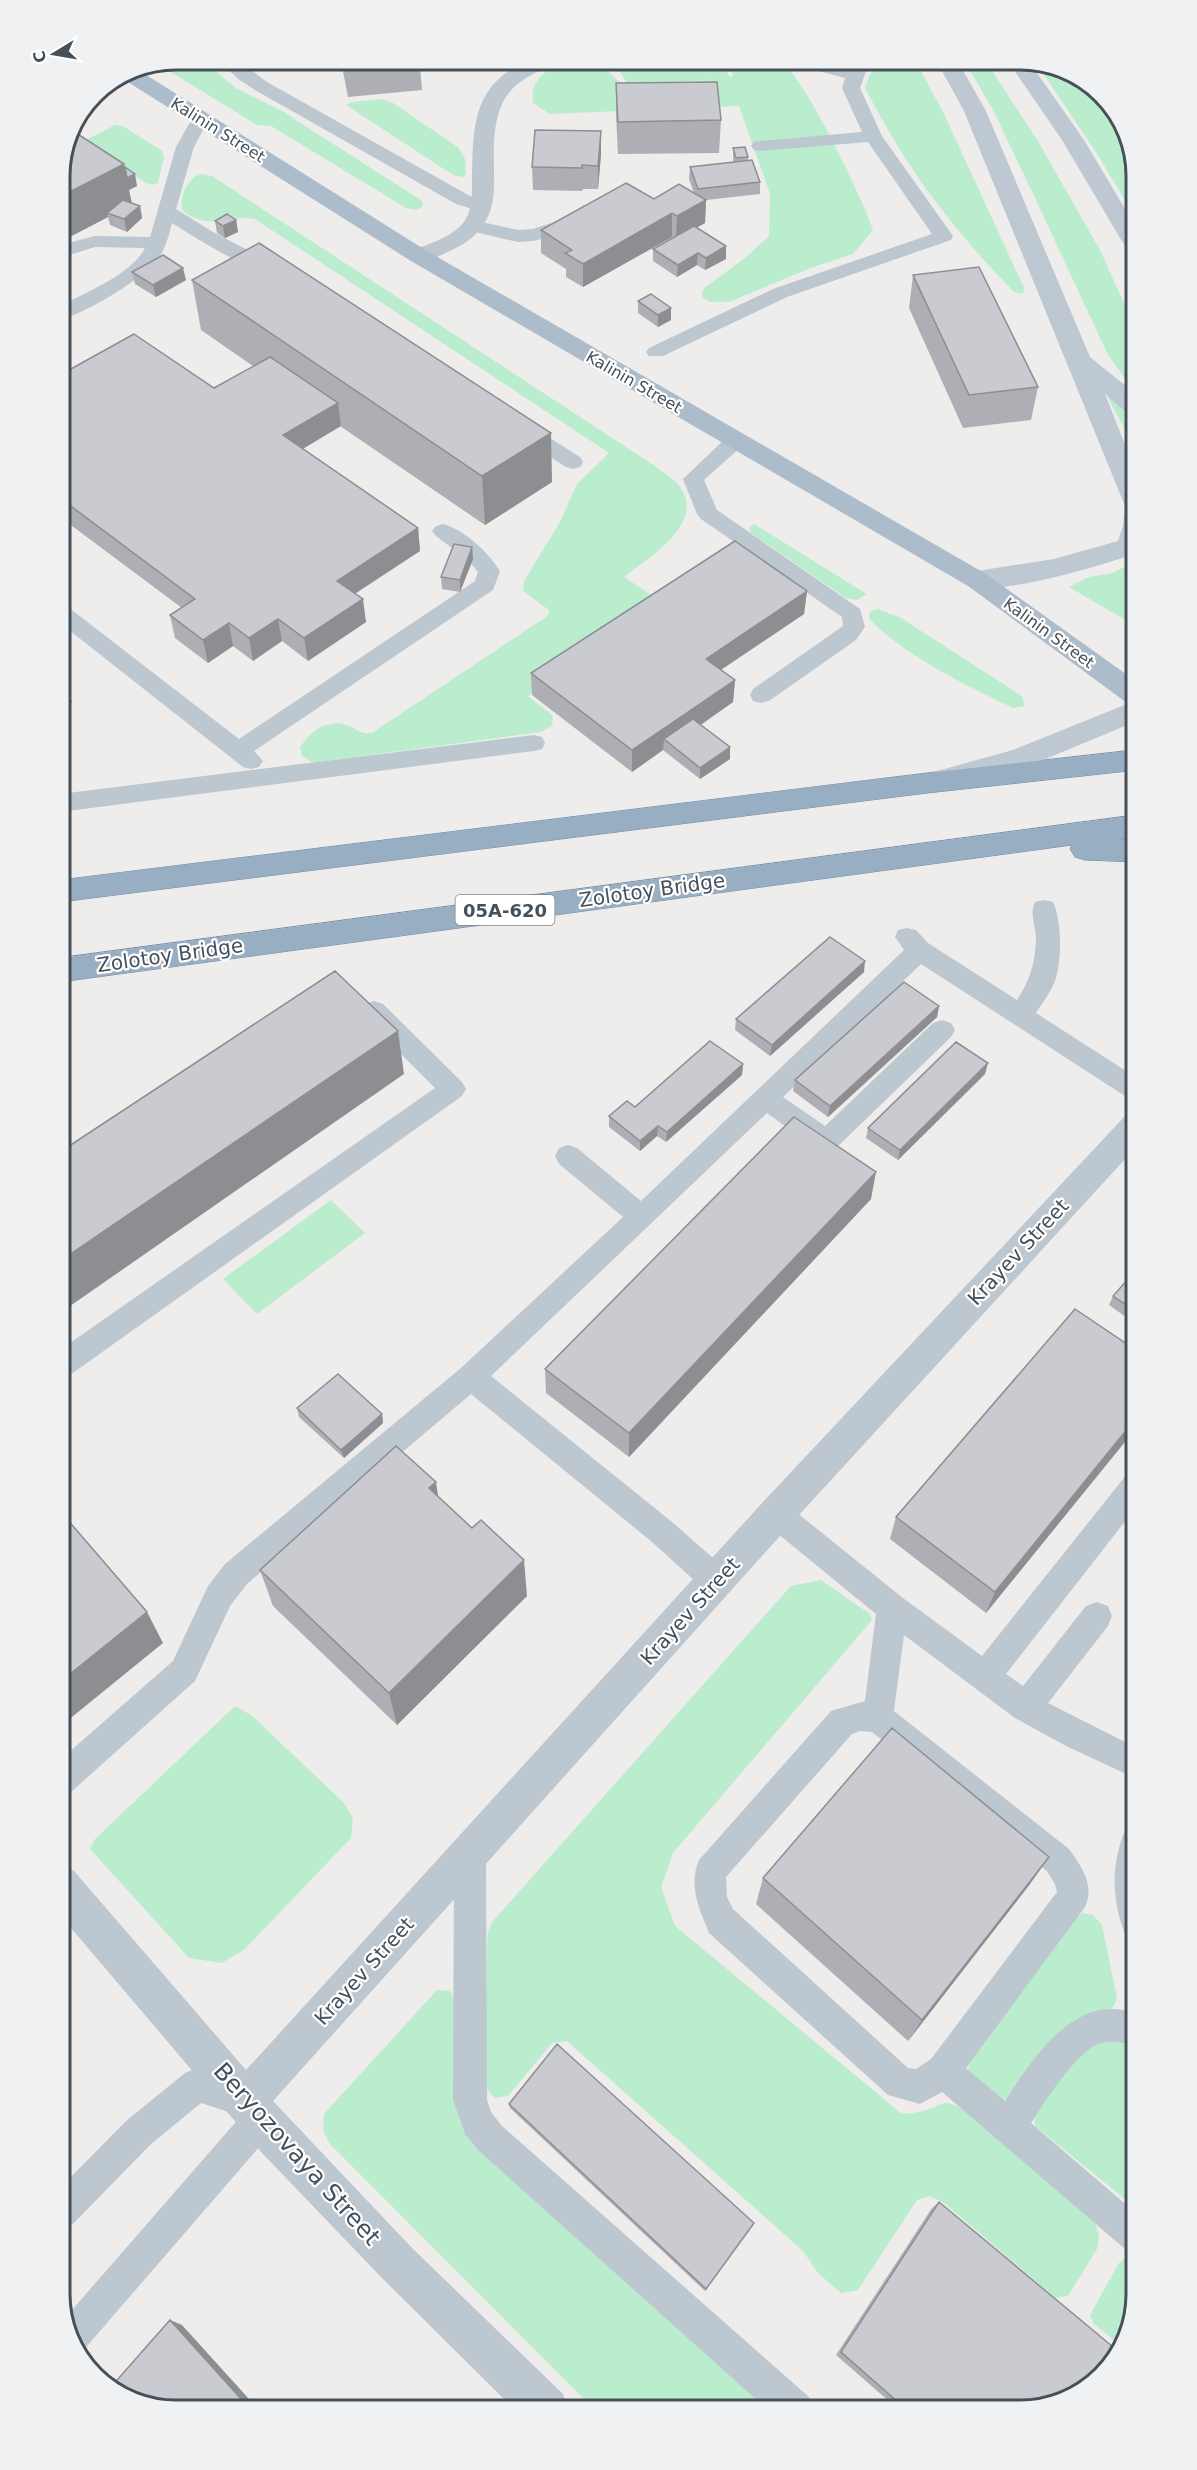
<svg xmlns="http://www.w3.org/2000/svg" width="1197" height="2470" viewBox="0 0 1197 2470" font-family="'DejaVu Sans',sans-serif">
<style>
.green{fill:#baedcd}
.lines{fill:none;stroke-linecap:round;stroke-linejoin:round}
.trunk-casing{stroke:#708aa6;stroke-width:1}
.service{fill:#bdc7cf;fill-rule:evenodd}
.minor{fill:#bdc7cf;fill-rule:evenodd}
.secondary{fill:#bdc8d3;fill-rule:evenodd}
.primary{fill:#acbccb;fill-rule:evenodd}
.trunk{fill:#98aec3;fill-rule:evenodd}
.wall{fill:#adafb4}
.shaded-wall{fill:#8d8e92}
.building{fill:#c9cbd1;stroke:#8d8e92;stroke-width:1.5}
.labels{text-anchor:middle;dominant-baseline:central;stroke-width:4.5;stroke-linejoin:round;paint-order:stroke}
.far-street-label{font-size:16px;fill:#455059;stroke:#fff}
.shield{fill:#fff;stroke:#7d848b;stroke-width:1.5}
.shield-label{font-size:18px;font-weight:bold;fill:#455059}
.street-label{font-size:20px;fill:#455059;stroke:#fff}
.near-street-label{font-size:24px;fill:#455059;stroke:#fff}
.rim{fill:none;stroke:#455059;stroke-width:3}
</style>
<rect width="100%" height="100%" fill="#efecec"/>
<path class="green" d="M176,60H205L207,64L236,88L282,111L416,197L422,201L423,206L417,210L406,208L271,126L257,125L158,64Z
M569,60C577,60 587,59 594,61C608,67 616,83 630,89L711,79L630,87L612,60H719L730,77L733,75L724,60C735,60 771,57 779,61C802,70 864,202 873,230L853,254L813,267L729,302H711L703,298L702,293L704,288L745,258L769,236L770,194L739,106L550,114L533,103C529,78 549,68 569,60Z
M880,60H915L944,114L1024,288L1023,294L1014,292C950,226 907,169 865,88L869,76Z
M964,60H985L1038,141L1101,252L1137,332V389L1127,381L1108,355L1036,200L992,108Z
M1036,63L1091,84L1128,132L1137,176V197L1134,201L1126,202L1096,152Z
M382,99L393,103L459,148L465,159L466,174L463,177L453,175L346,105L352,102Z
M115,125L123,126L162,151L164,157L158,182L153,185L146,183L82,142Z
M202,174L212,176L655,466C662,472 674,478 680,487C706,524 649,557 624,577L666,605L528,696L553,716L552,726L541,732L318,762H312L302,756L300,748C309,731 330,717 349,726C358,730 362,735 372,733L549,615V610L523,591L524,581L560,522L577,484L609,453L255,219C227,214 209,232 182,210C180,196 187,177 202,174Z
M1106,394L1137,416V453Z
M754,524L867,594L857,600L846,598L751,533L749,528Z
M1137,560V623L1134,625L1069,587L1089,577L1113,573Z
M878,609L901,618L1022,696L1025,706L1013,708C962,683 912,660 870,620L869,615L871,611Z
M331,1200L365,1233L257,1314L223,1279Z
M821,1580L870,1614L872,1620L673,1853L661,1887L675,1926L902,2114C910,2113 919,2113 926,2110C944,2105 941,2098 961,2108L1095,2222L1099,2236L1097,2249L1068,2296L1056,2298L944,2203L930,2196L917,2200L858,2290L841,2293L818,2273L803,2251L567,2041L552,2043L508,2096L495,2098L487,2089L485,2076L487,1944L488,1932L493,1921L791,1586Z
M235,1706L251,1715L343,1802L353,1818L351,1838L245,1949L222,1963L189,1958L90,1849L95,1839Z
M1083,1913L1093,1915L1102,1925L1117,1998L1114,2006L1011,2098L1002,2100L969,2071L968,2061L1074,1918Z
M437,1990L450,1991L456,2003V2106L463,2130L475,2147L769,2410H595L329,2143L323,2130L324,2114Z
M1118,2039L1130,2050L1137,2064V2209L1035,2126L1034,2115L1073,2058L1098,2042Z
M1128,2256L1137,2258V2294L1121,2346L1094,2324L1090,2315L1119,2263Z"/>
<g class="lines">
<g class="trunk-casing">
<path id="trunk" d="M1137,750V770L927,793L60,902V880L927,773Z
M1137,815V837L1117,839L1137,840V862L1085,860L1075,857L1070,849L1072,845L60,982V958Z"/>
</g>
<path class="service" d="M219,60H238L267,82L470,196L489,202L491,206L489,210L482,212L456,204L255,90L238,79Z
M791,60H819L849,68L853,60H867L869,63L860,88L882,136L953,236L951,240L787,297L663,356H649L646,352L649,348L773,289L932,234L868,142L760,151L754,150L751,146L754,142L760,141L862,132L842,88L845,78L793,64Z
M200,114L206,115L209,119L194,147L176,209L213,232L281,267L283,271L281,275C262,280 191,235 172,223C169,235 166,247 159,258C143,279 86,313 60,320V306C85,293 132,274 145,248L95,247L60,258V245L95,236L150,237L176,147L194,115Z
M575,216L582,218L584,222L582,226L534,241L518,242L466,230L464,226L466,222L473,220L518,230L532,229Z
M521,423L528,424L580,457L583,462L580,467L573,469L566,467L514,434L511,429L514,424Z
M735,434L742,436L745,441L742,446L704,480L717,510L860,609L865,627L856,640L769,701L761,703L753,701L750,695L753,689L843,626L842,617L701,519L697,514L683,479L728,436Z
M443,524C465,530 488,552 500,571L493,590L254,751L263,761L259,767L251,769L243,767L60,623V605L68,607L239,739L475,581L478,572L469,561L436,536L432,531L436,526Z
M534,735L542,737L545,743L542,749L534,751L60,812V794Z
M1044,900L1053,902C1062,920 1062,961 1055,981C1051,992 1042,1003 1036,1013L1137,1078V1101L1128,1098L921,964L783,1097L825,1126L933,1023L942,1020L951,1023L955,1030L951,1037L835,1149L826,1152L817,1149L767,1113L491,1376L672,1522L728,1571L732,1581L728,1591L717,1595L706,1591L652,1542L471,1394L247,1584L230,1606L195,1681L71,1792L60,1797V1760L173,1661L208,1586L225,1564L461,1368L623,1217L559,1164L555,1156L559,1148L568,1145L577,1148L641,1201L904,950L895,937L898,930L907,928L916,930L928,943L1017,1000C1030,980 1035,964 1036,939C1036,926 1029,914 1035,902Z
M374,1001L383,1004L462,1082L466,1089L462,1096L70,1375L60,1378V1350L435,1088L365,1018L361,1011L365,1004Z
M1137,1470V1506L1006,1674L1023,1686L1086,1606L1097,1602L1108,1606L1112,1616L1108,1626L1048,1703L1137,1748V1779L1066,1746L1015,1718L904,1635L894,1711L1069,1849C1082,1867 1095,1886 1085,1907L966,2068L1005,2101C1033,2058 1076,1990 1137,2014V2048C1125,2043 1113,2040 1101,2043C1076,2051 1045,2102 1031,2123L1137,2214V2255L1125,2249L942,2092L920,2104L888,2095L709,1933C699,1908 688,1886 699,1860L831,1711L865,1701L876,1614L766,1524L761,1514L766,1504L776,1501L786,1504L903,1598L982,1656L1127,1474ZM860,1731L872,1732L1047,1871L1055,1884L1057,1892L931,2059L916,2069L908,2068L733,1909L727,1897L726,1877L852,1734Z
M1137,1823V1938L1125,1934C1111,1898 1111,1863 1126,1828Z
M470,1838L481,1843L486,1854L487,2100L491,2112L502,2126L809,2397L814,2410H768L478,2150L465,2134L453,2100L454,1854L459,1843Z
M197,2068L255,2088L259,2103L273,2107L278,2119L273,2131L81,2353L69,2338L65,2318L241,2116L201,2103L150,2145L72,2225L60,2231V2188L126,2121L185,2073Z"/>
<path class="minor" d="M529,60H558C553,68 543,69 535,73C521,80 508,90 502,104C478,160 522,219 450,251C437,257 425,264 411,261L407,256L411,251C428,244 451,238 463,223C472,212 472,196 472,183C473,128 471,84 529,60Z
M1137,1111V1146L789,1526L273,2101L412,2248L563,2394L569,2410H515L382,2278L262,2153L60,1915V1865L74,1871L246,2070L763,1502L1126,1115Z"/>
<path class="secondary" d="M936,60H957L986,111L1090,357L1137,395V416L1128,414L1105,394L1137,475V553C1103,565 1001,596 968,586L964,580L968,574L977,571L1054,559L1118,541L1123,526L1125,506L964,111Z
M1007,60H1028L1084,140L1137,229V255L1129,253L1126,248L1062,140Z
M1137,700V721L1031,765L947,788L937,785L933,778L937,771L1013,750Z"/>
<path class="primary" d="M135,68L427,251L986,574L1137,682V706L1127,703L968,586L411,261L120,77Z"/>
<use href="#trunk" class="trunk"/>
</g>
<path class="wall" d="M255,60H448L426,62V67H420L422,90L348,97L341,61L256,69Z
M616,83L721,120L719,153L618,154L616,116Z
M733,148L748,157V161L760,182V194L706,200L705,223L696,228L726,259L705,270L697,265L677,277L653,261V249L673,237H672L583,287L566,277V269L541,253V230L654,199L694,193L689,179L690,167L733,162Z
M601,154L598,189H583L582,191L533,190L532,167Z
M125,167L137,186L129,190L132,203L140,206L142,218L127,232L110,225L108,217L60,242V169Z
M236,220L238,232L225,238L217,233L215,221Z
M132,272L186,280L156,297L135,284Z
M913,275L1038,387L1031,420L963,428L909,308Z
M192,280L552,482L485,525L340,426L302,449L418,528L420,551L355,594L366,622L308,661L282,641L253,661L233,646L208,663L175,638L170,615L182,608L60,517V375L214,388L253,366L201,330Z
M638,301L671,308V320L658,327L638,313Z
M472,547L473,559L460,592L442,589L441,577Z
M807,591L804,614L721,670L735,680L733,702L701,725L730,747V759L700,779L663,750L632,772L532,695L531,673Z
M864,972L770,1056L735,1030L736,1019Z
M939,1006L937,1017L828,1117L793,1091L795,1080Z
M743,1064L742,1075L666,1142L657,1136L640,1151L609,1127V1116L635,1107Z
M985,1074L898,1160L866,1138L868,1128Z
M871,1199L629,1457L546,1393L545,1369Z
M1137,1269V1325L1109,1305L1113,1296Z
M1137,1351V1427L986,1613L890,1539L896,1517Z
M297,1408L382,1414L383,1423L344,1458L299,1417Z
M438,1497L472,1528L527,1596L397,1725L273,1606L260,1570Z
M763,1878L1030,1884L908,2041L756,1904Z
M509,2104L752,2226L705,2291L510,2108Z
M939,2202L1021,2410H899L836,2355L932,2208Z"/>
<path class="shaded-wall" d="M601,131V154L598,189V166Z
M124,164L127,178L135,174L137,186L129,190L132,205L107,213L108,217L60,242V197Z
M706,200L705,223L676,239L677,216Z
M140,206L142,218L127,232L124,219Z
M672,213V237L583,287V264Z
M236,220L238,232L225,238L223,226Z
M726,246V259L705,270L706,258Z
M698,253L697,265L677,277L678,265Z
M183,268L186,280L156,297L153,285Z
M671,308V320L658,327V315Z
M338,403L341,426L286,459L283,435Z
M551,433L552,482L485,525L482,476Z
M418,528L420,551L340,603L337,581Z
M472,547L473,559L460,592V580Z
M807,591L804,614L704,681L706,659Z
M363,599L366,622L308,661L304,638Z
M278,619L282,641L253,661L249,638Z
M229,623L233,646L208,663L203,640Z
M735,680L733,702L671,745L664,739L663,750L632,772V750Z
M68,691L72,702L60,709V696Z
M730,747V759L700,779V768Z
M865,961L864,972L770,1056L772,1045Z
M939,1006L937,1017L828,1117L830,1106Z
M398,1031L404,1074L60,1313V1261Z
M988,1063L985,1074L898,1160L900,1150Z
M743,1064L742,1075L666,1142L667,1132Z
M658,1126L657,1136L640,1151V1141Z
M876,1172L871,1199L629,1457V1433Z
M382,1414L383,1423L344,1458L341,1450Z
M1137,1417V1427L986,1613L995,1592Z
M436,1482L442,1521L429,1488Z
M524,1560L527,1596L397,1725L389,1693Z
M147,1612L163,1643L67,1721L60,1710V1682Z
M1049,1857L1030,1884L908,2041L922,2020Z
M60,2100L71,2115L60,2125Z
M170,2320L182,2325L259,2410H251Z"/>
<path class="building" d="M717,82L721,120L618,122L616,83Z
M70,129L124,164L60,197V169L69,131Z
M535,130L601,131L598,166L582,165V168L532,167Z
M745,147L748,157L736,158L733,148Z
M752,160L760,182L698,189L690,167Z
M125,167L135,174L127,178Z
M626,183L654,199L679,184L706,200L677,216L672,213L583,264L565,253L572,250L541,230Z
M123,200L140,206L124,219L107,213Z
M227,214L236,220L223,226L215,221Z
M694,226L726,246L706,258L698,253L678,265L653,249Z
M259,243L551,433L482,476L192,280Z
M163,255L183,268L153,285L132,272Z
M979,267L1038,387L969,395L913,275Z
M651,294L671,308L658,315L638,301Z
M134,334L214,388L270,357L338,403L283,435L418,528L337,581L363,599L304,638L278,619L249,638L229,623L203,640L170,615L195,599L60,498V375Z
M735,541L807,591L706,659L735,680L632,750L531,673Z
M454,544L472,547L460,580L441,577Z
M60,684L68,691L60,696Z
M693,719L730,747L700,768L664,739Z
M830,937L865,961L772,1045L736,1019Z
M335,971L398,1031L60,1261V1152Z
M904,982L939,1006L830,1106L795,1080Z
M710,1041L743,1064L667,1132L658,1126L640,1141L609,1116L627,1101L635,1107Z
M956,1042L988,1063L900,1150L868,1128Z
M794,1117L876,1172L629,1433L545,1369Z
M1137,1269V1312L1113,1296Z
M1075,1309L1137,1351V1417L995,1592L896,1517Z
M338,1374L382,1414L341,1450L297,1408Z
M396,1446L436,1482L429,1488L472,1528L481,1520L524,1560L389,1693L260,1570Z
M60,1511L147,1612L60,1682Z
M892,1728L1049,1857L922,2020L763,1878Z
M557,2044L754,2223L706,2289L509,2104Z
M939,2202L1119,2352L1117,2359L1065,2401L1021,2410H907L841,2352Z
M170,2320L251,2410H169L111,2390L110,2388Z"/>
<g class="labels">
<g class="far-street-label">
<text transform="translate(218 130) rotate(32)">Kalinin Street</text>
<text transform="translate(634 382) rotate(30)">Kalinin Street</text>
<text transform="translate(1049 633) rotate(36)">Kalinin Street</text>
</g>
<rect class="shield" x="455.5" y="895" width="99" height="30" rx="4.5"/>
<g class="shield-label">
<text x="505" y="910">05А-620</text>
</g>
<g class="street-label">
<text transform="translate(652 890) rotate(-8)">Zolotoy Bridge</text>
<text transform="translate(170 955) rotate(-8)">Zolotoy Bridge</text>
<text transform="translate(1018 1252) rotate(-47)">Krayev Street</text>
<text transform="translate(690 1611) rotate(-48)">Krayev Street</text>
<text transform="translate(364 1971) rotate(-48)">Krayev Street</text>
</g>
<g class="near-street-label">
<text transform="translate(297 2154) rotate(48)">Beryozovaya Street</text>
</g>
</g>
<path d="M0 0H1197V2470H0ZM176 70H1020A106 106 0 0 1 1126 176V2294A106 106 0 0 1 1020 2400H176A106 106 0 0 1 70 2294V176A106 106 0 0 1 176 70Z" fill="#f0f1f2" fill-rule="evenodd"/>
<path class="rim" d="M176 70H1020A106 106 0 0 1 1126 176V2294A106 106 0 0 1 1020 2400H176A106 106 0 0 1 70 2294V176A106 106 0 0 1 176 70Z"/>
<g transform="translate(54 54) rotate(259)" stroke="#ffffff" stroke-width="4.5" paint-order="stroke">
<path d="M0-4.5L10 22L0 15L-10 22Z" fill="#455059"/>
<text y="-9" font-size="16" font-weight="bold" text-anchor="middle" fill="#455059">С</text>
</g>
</svg>
